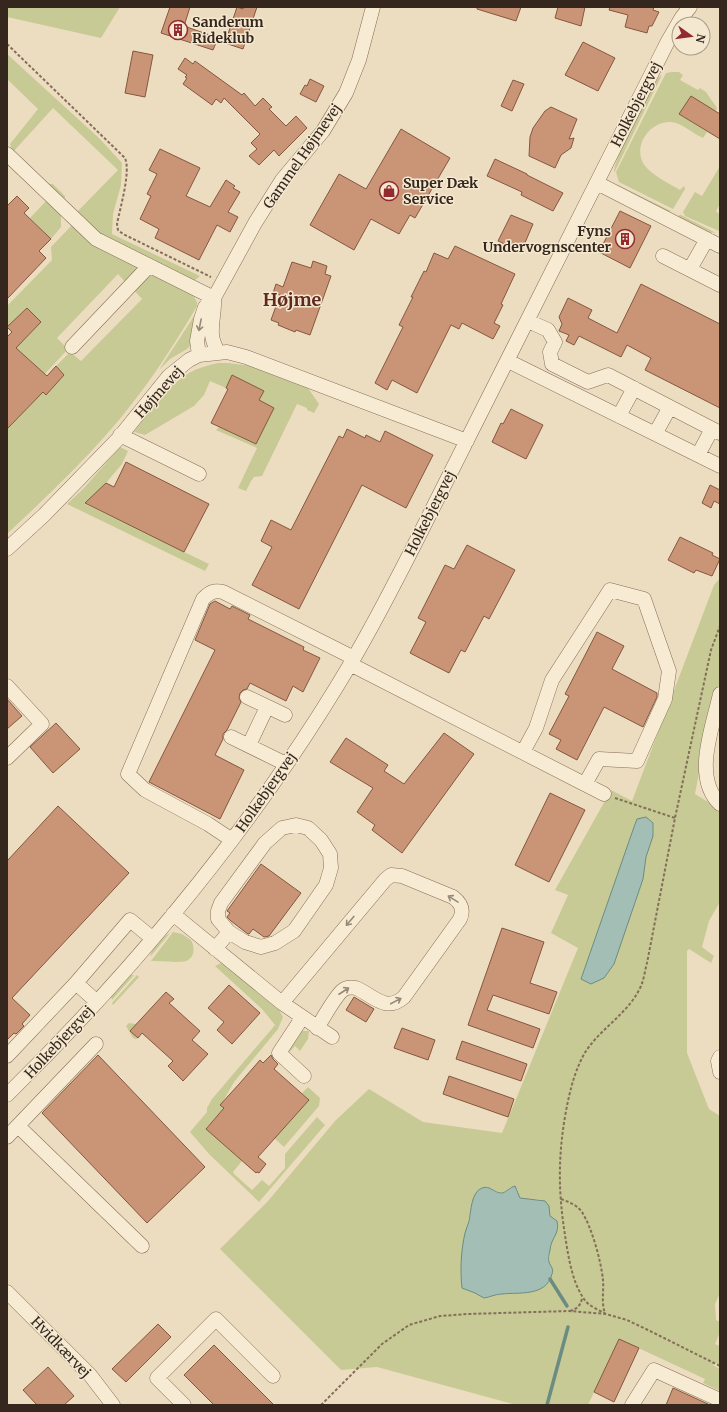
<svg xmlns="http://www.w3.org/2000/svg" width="727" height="1412" viewBox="0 0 727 1412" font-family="Merriweather,serif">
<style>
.green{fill:#c7ca95;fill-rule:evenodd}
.water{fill:#a3bfb5;stroke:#6b8c82}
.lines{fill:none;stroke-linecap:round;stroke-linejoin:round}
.stream{stroke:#6b8c82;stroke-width:3.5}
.building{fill:#ca9577;stroke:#84573f}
.minor-casing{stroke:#856e59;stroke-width:15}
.path{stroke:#856e59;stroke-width:2;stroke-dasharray:3 2;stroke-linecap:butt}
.minor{stroke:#f8ebd3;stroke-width:14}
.oneway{stroke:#968978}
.labels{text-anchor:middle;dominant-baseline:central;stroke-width:3;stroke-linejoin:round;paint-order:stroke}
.poi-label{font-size:14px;font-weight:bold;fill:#35271d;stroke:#f4e8d0;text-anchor:start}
.street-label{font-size:14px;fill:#35271d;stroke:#f4e8d0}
.district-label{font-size:18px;font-weight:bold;fill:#61281d;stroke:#f4e8d0}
</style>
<rect width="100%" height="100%" fill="#edddc0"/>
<path class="green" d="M7,7H120L101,38L7,17Z
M7,54L100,139L122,163L121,185L113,214L112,234L200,276L194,281L102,236L77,212L118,170L53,108L13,152L10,144L38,109L7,79Z
M672,72H679L683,75L680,80L698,90L700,88L706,92L717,108L715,112L679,114L707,132L703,138C694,134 685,126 676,123C653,116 630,146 645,166C652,175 670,184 680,190L684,186L685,189L673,209L619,182L616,172L666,73Z
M662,75L614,173C613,159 647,99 655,83L659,77Z
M720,166V204L716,211L720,215V228L719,231L685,216L683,212L695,192L702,196Z
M49,184H53L65,196V198L63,199L50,187Z
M616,184L671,211L668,212L621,188Z
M47,200L61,213V227L51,239L30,218Z
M679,215H681L716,233L709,232L678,217Z
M73,224L138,267L127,284L118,274L57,338L68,349L42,377V373L9,342H22L41,322L27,308L7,327V306L52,260L51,247Z
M151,273L193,295L197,302V306C170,352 141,396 106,435C75,470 41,502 7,534V429L43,392L46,394L64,375L56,366L70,352L81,361L142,299L133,289Z
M198,310L191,345L187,349L170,359L159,370Z
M218,363H228L252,366L308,388L319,404L314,413L307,410V408L297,404L262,476L254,477L251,481L246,491L238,488L257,448L216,430L219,427L256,444L274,408L259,400L264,391L232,375L226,388L210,381L204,395L194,406L145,435L134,432C150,411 166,387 189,373C198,368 208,365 218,363Z
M120,447L128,451L122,464L106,483L85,504L209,564L205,571L67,504L84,488Z
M720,578V680L701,762L695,794L720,809V902L709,921L702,947L714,956L711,963L689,949L687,951V1053L709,1109L720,1116V1293L715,1304L716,1320L720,1322V1332L715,1344L720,1346V1365L714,1362L713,1365L720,1369V1391L703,1383L705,1379L619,1339L588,1405H516L377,1367L341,1370L220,1249L268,1201L335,1121L369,1089L423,1122L502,1133L578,948L551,933L568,895L555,890L611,790L632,801L714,585ZM511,1187L517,1189L520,1198L542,1200L549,1206L550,1216L555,1220L550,1250L549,1262L535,1291L501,1294L484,1298L475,1293L462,1288C458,1257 467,1227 474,1197L491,1188C498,1193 505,1194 511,1187Z
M173,932L182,934L191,940C195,947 195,958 186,961C179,963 159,961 151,961Z
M170,933L150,957C152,947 161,937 170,933Z
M221,963L279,1010L283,1017L278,1029L234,1082L221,1105L224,1108L206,1128L242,1161L233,1172L234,1174L252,1190L262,1180L269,1186L285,1168V1154L317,1117L325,1125L259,1202L209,1154L190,1132L207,1112V1108L212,1099L275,1025L262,1009L215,966Z
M131,975H134L112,1000L111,997Z
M137,975L139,977L113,1005L112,1003Z
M129,1023L136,1024L138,1038L136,1039L133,1038L126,1026Z
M301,1031H309L308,1039L300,1051L295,1046L289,1053L291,1043Z
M308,1087L320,1098L319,1106L284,1147L274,1138L309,1100L302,1093Z"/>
<path class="water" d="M646,817L653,823V836L646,857L643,879L614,964L604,978L591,984L581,979L634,827L637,819Z
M515,1186L520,1198L545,1201L549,1206L550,1216L557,1221C560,1235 551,1237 550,1250C549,1254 548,1259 549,1262C551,1267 554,1269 552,1274C546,1297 519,1292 502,1294C496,1294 490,1297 484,1298L475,1293L462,1288C460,1270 461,1250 465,1233C466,1229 468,1225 469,1221C471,1212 471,1192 482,1188C490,1185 494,1193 502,1193C507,1192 510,1187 515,1186Z"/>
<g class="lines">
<path class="stream" d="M550,1279L567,1306
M547,1405L568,1327"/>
</g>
<path class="building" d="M170,7H190L184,26L218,38L213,50L161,33Z
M237,7L243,9L244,7H257L243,49L225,43Z
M477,7H521L516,21L477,9Z
M558,7H585L581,26L555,18Z
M610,7H654L653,10L659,12L652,26H649L647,33L625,27L628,15L609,10Z
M583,42L615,58L598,91L565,75Z
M133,51L153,55L145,97L125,93Z
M185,58L193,64L195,61L242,95L244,93L255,106L263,98L272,107L269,109L286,126L296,116L307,128L279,156L274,150L259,165L249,156L257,149L251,143L260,134L224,98L221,103L216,99L212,105L183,84L187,78L185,77L187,75L178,69Z
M310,79L324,86L316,102L300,94L305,85L307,86Z
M513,80L524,84L512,111L501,106Z
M691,96L720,114V139L679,114Z
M551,107L577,119L569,139L574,138L571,148L561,155L555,168L529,156L530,137L533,128L545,111Z
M401,129L450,158L415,218L410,215L399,234L371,219L354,250L310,225L339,174L366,189Z
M160,149L200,168L186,196L210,207L226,180L235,186L233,188L240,192L228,212L238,217L230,232L217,225L199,260L155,238L159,229L140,219L151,196L147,194L157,174L149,170Z
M495,159L527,174V175L563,193L553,211L521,195L522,192L487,176Z
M17,196L29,208L24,213L51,239L39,251L46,258L7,299V206Z
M620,211L651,226L630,268L599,252Z
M511,215L533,224L521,252L498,241Z
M455,246L515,274L501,304L503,305L494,323L500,326L493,339L462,323L459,329L451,325L417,393L392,380L387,390L375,383L403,327L399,325L413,297H411L424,271L426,272L434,253L448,259Z
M313,261L327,266L325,274L331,276L310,335L296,330L295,332L278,325L279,323L271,320L280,295L273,293L276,284L283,287L292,262L311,268Z
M641,284L720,324V408L645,370L651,358L627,345L621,357L579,336L574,345L566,341L569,335L559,331L562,324L559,317L568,298L592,310L588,318L617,333Z
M27,308L41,322L16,348L47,376L56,366L64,375L46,395L43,392L7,429V337L12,332L7,327Z
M232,375L264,391L259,400L274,408L256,444L211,423L228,389L226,388Z
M511,409L543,425L526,459L492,442L501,423L503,424Z
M347,429L365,438L366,435L380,442L385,431L433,455L406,508L362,485L299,609L252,585L272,547L261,541L271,520L291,530L339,436L343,438Z
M126,462L209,504L184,552L85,503L106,483L114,487Z
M710,485L720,490V504L714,501L711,508L702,503Z
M680,537L713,553L712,555L720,559L712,576L696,570L694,573L668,560Z
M467,545L515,570L489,619L484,616L465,652L461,650L449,673L410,653L426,622L418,618L445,565L454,569Z
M215,601L230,609L232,606L250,615L248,619L304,647L303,650L320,658L303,692L293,686L286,701L250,683L247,689L243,690L240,693L239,698L241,702L227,730L223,734V739L215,755L244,770L220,819L149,782L215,650L195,640L210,604Z
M597,632L624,646L612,669L657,693V697L643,727L604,707L577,760L556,749L561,740L549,734L569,696L565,694Z
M7,699L22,716L7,729Z
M56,723L80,749L53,773L30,747Z
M444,733L474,754L402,853L372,830L375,825L357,812L373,788L330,762L346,738L388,765L384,771L404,784Z
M550,793L585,810L549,882L515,865Z
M58,806L129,873L12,998L30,1015L22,1024L24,1026L16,1034L14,1033L7,1040V861Z
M261,864L301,893L269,936L264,937L253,929L249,934H248L231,921L227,917L230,913L227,911Z
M502,928L544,942L530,983L557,992L549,1014L493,995L487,1010L540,1029L533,1048L468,1025Z
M229,985L260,1013L232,1044L217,1030L224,1022L208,1008Z
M166,992L174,999L169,1003L200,1031L192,1040L208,1054L183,1081L168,1066L173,1061L142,1033L138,1038L130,1031Z
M354,997L374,1009L366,1022L346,1010Z
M402,1028L435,1040L428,1060L394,1048Z
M462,1041L527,1064L521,1081L456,1059Z
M98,1055L205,1167L147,1223L42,1113Z
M271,1055L273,1059L278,1064L274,1069L309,1100L258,1157L266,1164L259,1173L257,1172L256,1173L206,1129L224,1108L220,1105L240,1083L260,1060L263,1063Z
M449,1076L514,1099L508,1117L443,1094Z
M158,1324L171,1337L126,1382L112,1369Z
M619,1339L639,1348L614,1402L594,1392Z
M214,1345L274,1405H214L184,1375Z
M48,1367L74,1396L64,1405H37L23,1390Z
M673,1388L710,1405H666Z"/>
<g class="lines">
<g class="minor-casing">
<path id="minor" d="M7,154L96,239L214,298
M597,183L720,246
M663,256L720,285
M690,269L707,239
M214,298C215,311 211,322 212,334C212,341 216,347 218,353
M528,321L548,330L555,342L550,352L552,364L588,382L608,375L720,433
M72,347L149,266
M199,355L197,341L201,319L205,307L214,298L255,223L282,180L323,131L346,93L359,60L373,7
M508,361L720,466
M619,416L634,388
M655,434L670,407
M120,435L199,474
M698,455L712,429
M7,549L44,515L118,439L169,376L189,360L199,355L227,352L246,357L467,441
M350,664L604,794
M7,686L42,724L7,758
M720,694C713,727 692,777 720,804
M247,697L285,715
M231,737L286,764
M249,745L267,707
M523,752L536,728L552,680L610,590L644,599L669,671L665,699L637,761L599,759L585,784
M232,840L208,824L145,790L128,774L203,599C210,592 214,590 223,592L354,658
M173,914L282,1003L332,1037
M215,949L229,932L245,942L261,947L275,943L294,931L326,885L331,868L330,854L321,840L308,828L296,825L282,828L265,843L221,903L218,911V919L229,932
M97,1002L76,983L130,920L152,938
M282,1003L385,880L391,875L402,876L453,897C462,904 464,910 460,919L404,997C386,1013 374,996 356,988C351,987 347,987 343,990C335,996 323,1019 317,1028
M302,1018L279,1053L304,1076
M7,1056L76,983
M720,1057L718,1061L720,1072
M7,1095C138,966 257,822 351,663C388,600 420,533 453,468C526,326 596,183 668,41L682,17L690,7
M18,1126L142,1246
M7,1137L96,1044
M7,1292L90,1375L113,1405
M184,1405L157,1378L216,1319L273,1376
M632,1405L654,1370L720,1400"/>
</g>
<path class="path" d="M7,44L125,158C131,172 120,208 117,224L118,230L123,234L211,277
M615,798L675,818
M561,1199C569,1202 577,1205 582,1212C592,1228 601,1261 603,1280C604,1291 601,1303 605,1313
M570,1311C577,1309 581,1305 582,1298
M606,1314C599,1310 588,1306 584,1299C572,1282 568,1255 565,1235C558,1191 558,1155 566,1111C570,1090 575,1069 586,1051C602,1027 629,1013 641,986C644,979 645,970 647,963L675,818L711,650L720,626
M321,1405L382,1344L409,1325L440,1316L468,1314L569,1311L606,1314L627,1320L648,1330L720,1366"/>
<use href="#minor" class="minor"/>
</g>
<defs><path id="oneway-shaft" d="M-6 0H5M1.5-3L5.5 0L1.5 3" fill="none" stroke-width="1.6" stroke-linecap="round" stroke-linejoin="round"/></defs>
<g class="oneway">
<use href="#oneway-shaft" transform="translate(200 325) rotate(101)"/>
<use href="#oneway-shaft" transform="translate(453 899) rotate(-148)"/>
<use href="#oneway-shaft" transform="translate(350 921) rotate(130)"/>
<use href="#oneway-shaft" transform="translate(344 991) rotate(-33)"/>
<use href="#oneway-shaft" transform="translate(396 1001) rotate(-28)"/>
</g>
<defs>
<g id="building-ring" transform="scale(1)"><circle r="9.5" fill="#f4e8d0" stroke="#932a30" stroke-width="1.5"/><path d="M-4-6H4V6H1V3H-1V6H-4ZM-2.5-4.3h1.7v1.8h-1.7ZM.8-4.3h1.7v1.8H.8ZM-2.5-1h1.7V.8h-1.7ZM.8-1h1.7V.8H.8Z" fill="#932a30"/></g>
<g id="shop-ring" transform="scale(1)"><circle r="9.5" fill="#f4e8d0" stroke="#932a30" stroke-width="1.5"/><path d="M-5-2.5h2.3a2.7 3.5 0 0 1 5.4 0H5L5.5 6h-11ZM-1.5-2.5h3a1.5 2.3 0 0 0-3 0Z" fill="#932a30"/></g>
</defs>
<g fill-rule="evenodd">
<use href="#building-ring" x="178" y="30"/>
<use href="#shop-ring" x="389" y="191"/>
<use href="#building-ring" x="625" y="239"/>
</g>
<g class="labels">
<g class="poi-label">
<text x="192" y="22">Sanderum<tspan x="192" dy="16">Rideklub</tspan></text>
<text x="403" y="183">Super Dæk<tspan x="403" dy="16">Service</tspan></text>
<text x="611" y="231" text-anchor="end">Fyns<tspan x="611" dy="16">Undervognscenter</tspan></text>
</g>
<g class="street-label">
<text transform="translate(636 104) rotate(-63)">Holkebjergvej</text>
<text transform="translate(302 156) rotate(-55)">Gammel Højmevej</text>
<text transform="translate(159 392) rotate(-48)">Højmevej</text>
<text transform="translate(430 513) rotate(-63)">Holkebjergvej</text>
<text transform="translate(266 792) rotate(-55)">Holkebjergvej</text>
<text transform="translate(59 1042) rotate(-47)">Holkebjergvej</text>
<text transform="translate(61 1347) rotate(46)">Hvidkærvej</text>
</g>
<g class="district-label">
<text x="292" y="299">Højme</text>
</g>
</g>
<rect width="727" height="1412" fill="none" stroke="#35271d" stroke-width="16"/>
<g transform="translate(691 36) rotate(104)"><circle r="19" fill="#f4e8d0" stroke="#a89b88"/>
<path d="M0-3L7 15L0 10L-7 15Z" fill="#932a30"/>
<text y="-6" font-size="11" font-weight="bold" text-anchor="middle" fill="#35271d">N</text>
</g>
</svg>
